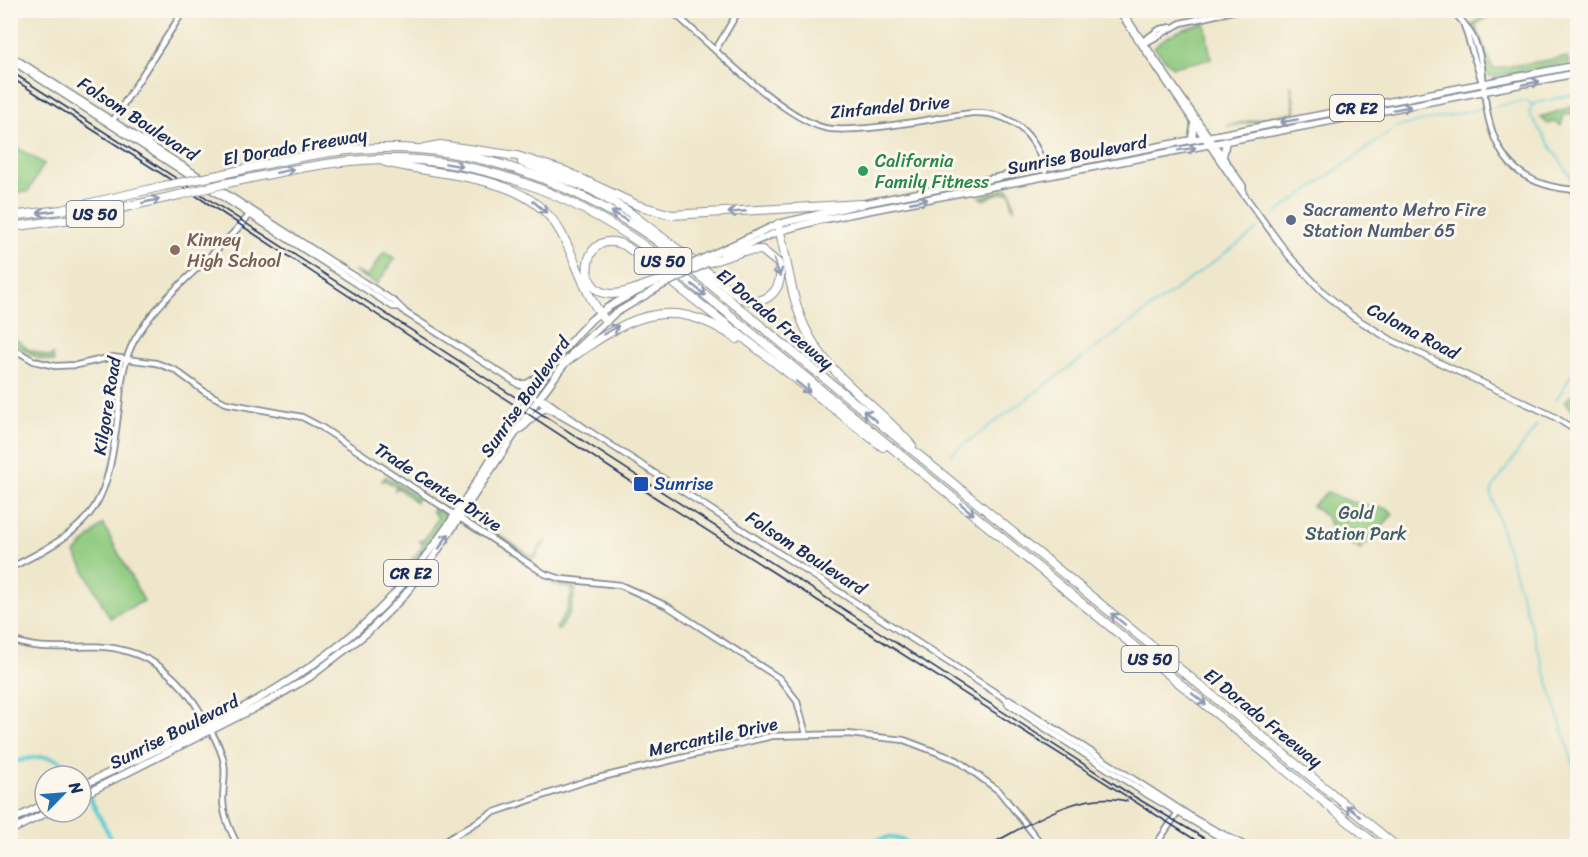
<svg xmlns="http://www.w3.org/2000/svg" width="1588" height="857" viewBox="0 0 1588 857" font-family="Sriracha,sans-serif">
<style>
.green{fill:#90cb80;stroke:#567d6f;stroke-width:1.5}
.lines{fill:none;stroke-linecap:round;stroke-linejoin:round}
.stream{stroke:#5dcad2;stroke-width:1.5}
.canal{stroke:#5dcad2;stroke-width:4}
.tertiary-casing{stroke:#858b94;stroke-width:8}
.secondary-casing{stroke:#858b94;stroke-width:8}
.primary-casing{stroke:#858b94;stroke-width:9}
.motorway-casing{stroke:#858b94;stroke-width:10}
.tertiary{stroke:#fff;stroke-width:4.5}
.secondary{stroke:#fff;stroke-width:5}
.primary{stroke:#fff;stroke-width:6}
.motorway{stroke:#fff;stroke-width:8}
.tram{stroke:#1b2f5e;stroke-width:1.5}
.rail{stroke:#1b2f5e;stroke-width:1.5}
.primary-bridge-casing{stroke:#858b94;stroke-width:9;stroke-linecap:butt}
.motorway-bridge-casing{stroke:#858b94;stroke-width:10;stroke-linecap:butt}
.primary-bridge{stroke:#fff;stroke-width:6}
.motorway-bridge{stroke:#fff;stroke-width:8}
.oneway{stroke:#8d97ae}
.leisure-dot{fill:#2e9e5b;stroke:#fbf7ec;stroke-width:2}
.service-dot{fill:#5c6f8a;stroke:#fbf7ec;stroke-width:2}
.education-dot{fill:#8d6e63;stroke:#fbf7ec;stroke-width:2}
.transit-dot{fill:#1a4fb4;stroke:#fbf7ec;stroke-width:2}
.labels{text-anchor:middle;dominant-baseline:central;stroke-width:6;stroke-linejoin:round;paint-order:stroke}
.shield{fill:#fbf7ec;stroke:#5e6b89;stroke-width:1.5}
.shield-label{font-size:16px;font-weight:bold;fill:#1b2f5e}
.street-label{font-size:18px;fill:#1b2f5e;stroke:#fbf7ec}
.leisure-label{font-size:18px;fill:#27864d;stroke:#fbf7ec;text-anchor:start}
.service-label{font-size:18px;fill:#4e5e75;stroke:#fbf7ec;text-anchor:start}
.education-label{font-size:18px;fill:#785e54;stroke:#fbf7ec;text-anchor:start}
.transit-label{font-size:18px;fill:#164399;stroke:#fbf7ec;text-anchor:start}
.park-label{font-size:18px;fill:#3e5e68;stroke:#fbf7ec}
</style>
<rect width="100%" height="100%" fill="#fbf7ec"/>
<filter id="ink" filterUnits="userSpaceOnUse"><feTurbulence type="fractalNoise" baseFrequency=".0167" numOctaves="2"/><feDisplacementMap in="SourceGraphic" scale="12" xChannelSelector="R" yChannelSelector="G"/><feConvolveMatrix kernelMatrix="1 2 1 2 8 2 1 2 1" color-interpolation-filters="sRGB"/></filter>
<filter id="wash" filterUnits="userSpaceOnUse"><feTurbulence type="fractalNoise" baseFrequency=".008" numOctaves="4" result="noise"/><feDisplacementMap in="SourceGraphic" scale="24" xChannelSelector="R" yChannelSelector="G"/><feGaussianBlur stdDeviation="1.35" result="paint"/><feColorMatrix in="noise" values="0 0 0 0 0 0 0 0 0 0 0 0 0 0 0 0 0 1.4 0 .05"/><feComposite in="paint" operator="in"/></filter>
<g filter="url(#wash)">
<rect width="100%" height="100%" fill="#efe7cb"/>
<path class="green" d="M1492,11L1493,14L1475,25L1493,69L1567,57L1569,63L1489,77L1471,25Z
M1205,23L1211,59L1172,67L1154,47C1168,33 1187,27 1205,23Z
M1291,84L1296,115L1227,126L1294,112Z
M1577,105V113L1564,115L1561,126L1556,122L1548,124L1540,117Z
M11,144L44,164L28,192L11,193Z
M1007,188L1011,192L1014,208L1012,207L1011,194L1008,192L995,194L985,200L980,197Z
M384,252L395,259L377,284L354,271L367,277Z
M11,335L28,349L49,357L53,355L54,362L38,358L15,345L16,342L14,344L11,341Z
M1577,391V416L1565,401Z
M386,476L418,498L416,502L398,488L395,490L396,487L385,480L382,481Z
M1327,492L1351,502L1388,509L1393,514L1360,550L1334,532L1326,517L1312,506Z
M434,508L445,515V519L400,582L395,580L421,548L422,543L419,541L424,540L438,518L432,511Z
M103,524L144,601L110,618L75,553Z
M497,534L533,557L546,540L535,558L532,559L495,535Z
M554,581L574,586L576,589L570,613L559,630L556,629L567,610L573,589L552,584Z"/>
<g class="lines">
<path class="stream" d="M1496,106L1526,101L1533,105
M1574,182L1529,113L1533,104L1578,93
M1275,214L1397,127L1479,109
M1556,400L1578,365
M1537,425L1492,489L1491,495L1578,780
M951,454L1257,230"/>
<path class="canal" d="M10,764C37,754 59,752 78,776
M81,781L115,846
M783,846L864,843L890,837L905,841L911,846"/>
</g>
</g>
<g filter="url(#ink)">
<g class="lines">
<g class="tertiary-casing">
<path id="tertiary" d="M671,10C705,40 790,126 831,129C870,132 931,118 972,113C1011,111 1036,134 1045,171
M1452,10C1462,21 1471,30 1476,44C1483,62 1483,79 1485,98C1492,156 1517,187 1578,190
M1463,22L1485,92
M1141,42L1160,29L1172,27
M1142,45L1181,23L1237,10
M716,49L739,10
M112,122L184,10
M10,347L34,361L55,366L77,365L112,357L156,363L175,370L205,392L226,403L302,417L321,427L545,574L562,579L620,585L667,606L779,678L797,701L806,734
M10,568C101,523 107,505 119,407C121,385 123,361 134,341C160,293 216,258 250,214
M10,639C47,656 84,640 122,650C165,660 191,692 210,729C216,740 222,751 224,763C226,775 223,787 223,799C223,816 231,832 238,846
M437,846L492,813L586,781L772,736L848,734L904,740L957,760L999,791L1043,846
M1155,846L1179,811"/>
</g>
<g class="secondary-casing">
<path id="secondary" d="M1118,10L1231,177L1289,256L1323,292L1352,316L1391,340L1553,416L1578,432
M1121,10L1243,186V191
M10,55L395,302L406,313L526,389L547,408L588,431
M10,60L393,307H398
M539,399L545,400L589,431L1007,700H1011L1198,821L1246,846
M1007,700L1008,704L1140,790L1235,846"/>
</g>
<g class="primary-casing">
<path id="primary" d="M1192,139L1194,124
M1223,157L1226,141
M723,255L780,231L820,220L1578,73
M704,258L778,224L861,204L1578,65
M518,384H527L543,373
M520,429C530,423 536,410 547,408
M81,786C191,733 313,686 396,592C450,532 492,454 537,387C553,362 570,340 591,320C605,307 625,298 642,289
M81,796L267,702L310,677L367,633L402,598L426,568L534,405L574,351L614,314L663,285
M10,821L45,804
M10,831L48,812"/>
</g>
<g class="motorway-casing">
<path id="motorway" d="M424,148L440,145L517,156L565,171L637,205L672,215L861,204
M385,162C444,178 526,172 560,231C577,260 584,295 606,321
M522,162L592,190L629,212L741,298C765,309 787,288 778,263L762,250L744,251L707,263
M214,176C268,164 324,149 380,148C480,146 574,184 656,240L1396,846
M227,183C272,174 317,163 363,160C469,152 568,191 653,252L1378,846
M10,216L61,210L164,186
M778,224C788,261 791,306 811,339C835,381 881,409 912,446
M10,227L72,219L179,195
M658,281C644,285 627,294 612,294C573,294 583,224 626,246L883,447
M563,364C624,320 667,290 737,339"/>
</g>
<use href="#tertiary" class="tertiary"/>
<use href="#secondary" class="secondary"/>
<use href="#primary" class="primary"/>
<use href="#motorway" class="motorway"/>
<path class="tram" d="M10,71L1130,794L1217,846"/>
<path class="rail" d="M10,77L201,199L656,498L1205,846
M987,846C1028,826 1079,788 1127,801"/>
<g class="primary-bridge-casing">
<path id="primary-bridge" d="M658,281L704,258
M663,285L707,263"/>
</g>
<g class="motorway-bridge-casing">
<path id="motorway-bridge" d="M164,186L214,176
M179,195L227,183"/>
</g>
<use href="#primary-bridge" class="primary-bridge"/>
<use href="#motorway-bridge" class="motorway-bridge"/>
</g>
<defs><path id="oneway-shaft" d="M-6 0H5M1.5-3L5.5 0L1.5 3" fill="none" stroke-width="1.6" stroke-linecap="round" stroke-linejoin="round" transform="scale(1.5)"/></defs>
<g class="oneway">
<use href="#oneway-shaft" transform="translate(1531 83) rotate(-11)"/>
<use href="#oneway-shaft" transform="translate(1402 108) rotate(-10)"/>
<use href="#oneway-shaft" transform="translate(1289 121) rotate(170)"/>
<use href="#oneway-shaft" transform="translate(1187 149) rotate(-9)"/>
<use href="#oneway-shaft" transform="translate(454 165) rotate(10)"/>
<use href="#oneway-shaft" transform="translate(285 171) rotate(-12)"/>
<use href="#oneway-shaft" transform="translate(151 201) rotate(-13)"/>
<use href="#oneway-shaft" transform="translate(919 201) rotate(-11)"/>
<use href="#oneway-shaft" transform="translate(540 207) rotate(40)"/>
<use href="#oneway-shaft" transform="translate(46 212) rotate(172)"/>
<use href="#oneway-shaft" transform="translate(737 212) rotate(175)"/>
<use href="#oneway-shaft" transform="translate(619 216) rotate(-149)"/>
<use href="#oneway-shaft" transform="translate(777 268) rotate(71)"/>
<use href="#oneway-shaft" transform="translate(699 290) rotate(39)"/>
<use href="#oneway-shaft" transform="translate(611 330) rotate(-30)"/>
<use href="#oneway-shaft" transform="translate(803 387) rotate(39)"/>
<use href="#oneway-shaft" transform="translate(870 416) rotate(-141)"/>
<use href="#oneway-shaft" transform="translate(967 509) rotate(39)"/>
<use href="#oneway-shaft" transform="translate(444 541) rotate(-56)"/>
<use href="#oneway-shaft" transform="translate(1118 619) rotate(-141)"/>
<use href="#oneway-shaft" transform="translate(1199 699) rotate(39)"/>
<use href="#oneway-shaft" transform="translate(1353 811) rotate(-141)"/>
</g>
</g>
<circle class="leisure-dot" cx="863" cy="171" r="6"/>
<circle class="service-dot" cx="1291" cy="220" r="6"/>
<circle class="education-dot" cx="175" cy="250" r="6"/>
<rect class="transit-dot" x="633" y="476" width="16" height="16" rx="3"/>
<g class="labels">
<g class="shield">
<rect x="1330" y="95" width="54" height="26" rx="4.5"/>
<rect x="66.5" y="201" width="57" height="26" rx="4.5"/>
<rect x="634.5" y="248" width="57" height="26" rx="4.5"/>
<rect x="384" y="560" width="54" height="26" rx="4.5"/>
<rect x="1121.5" y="646" width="57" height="26" rx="4.5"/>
</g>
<g class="shield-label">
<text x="1357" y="108">CR E2</text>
<text x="95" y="214">US 50</text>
<text x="663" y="261">US 50</text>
<text x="411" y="573">CR E2</text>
<text x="1150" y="659">US 50</text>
</g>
<g class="street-label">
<text transform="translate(890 107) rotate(-5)">Zinfandel Drive</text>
<text transform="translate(138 119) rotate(33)">Folsom Boulevard</text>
<text transform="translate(295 147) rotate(-10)">El Dorado Freeway</text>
<text transform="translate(1077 155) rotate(-11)">Sunrise Boulevard</text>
<text transform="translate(775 319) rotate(40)">El Dorado Freeway</text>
<text transform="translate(1413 331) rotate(28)">Coloma Road</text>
<text transform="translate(525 397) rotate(-55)">Sunrise Boulevard</text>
<text transform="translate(107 406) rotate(-81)">Kilgore Road</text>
<text transform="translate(438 487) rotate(33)">Trade Center Drive</text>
<text transform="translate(806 553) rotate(33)">Folsom Boulevard</text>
<text transform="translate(1263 718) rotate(39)">El Dorado Freeway</text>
<text transform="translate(174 732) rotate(-27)">Sunrise Boulevard</text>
<text transform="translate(713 737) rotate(-12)">Mercantile Drive</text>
</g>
<g class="leisure-label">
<text x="875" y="161">California<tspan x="875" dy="21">Family Fitness</tspan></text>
</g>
<g class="service-label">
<text x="1303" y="210">Sacramento Metro Fire<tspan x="1303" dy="21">Station Number 65</tspan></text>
</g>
<g class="education-label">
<text x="187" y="240">Kinney<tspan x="187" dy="21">High School</tspan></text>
</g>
<g class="transit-label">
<text x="654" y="484">Sunrise</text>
</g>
<g class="park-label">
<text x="1356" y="513">Gold<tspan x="1356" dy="21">Station Park</tspan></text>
</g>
</g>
<rect width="1588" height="857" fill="none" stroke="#fbf7ec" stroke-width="36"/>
<g transform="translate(63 794) rotate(65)"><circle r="28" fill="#fbf7ec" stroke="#a1a7b3" stroke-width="1.5"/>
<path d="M0-4.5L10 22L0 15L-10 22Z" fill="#1f6fb2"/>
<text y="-9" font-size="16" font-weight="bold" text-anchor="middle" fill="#1b2f5e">N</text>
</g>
</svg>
